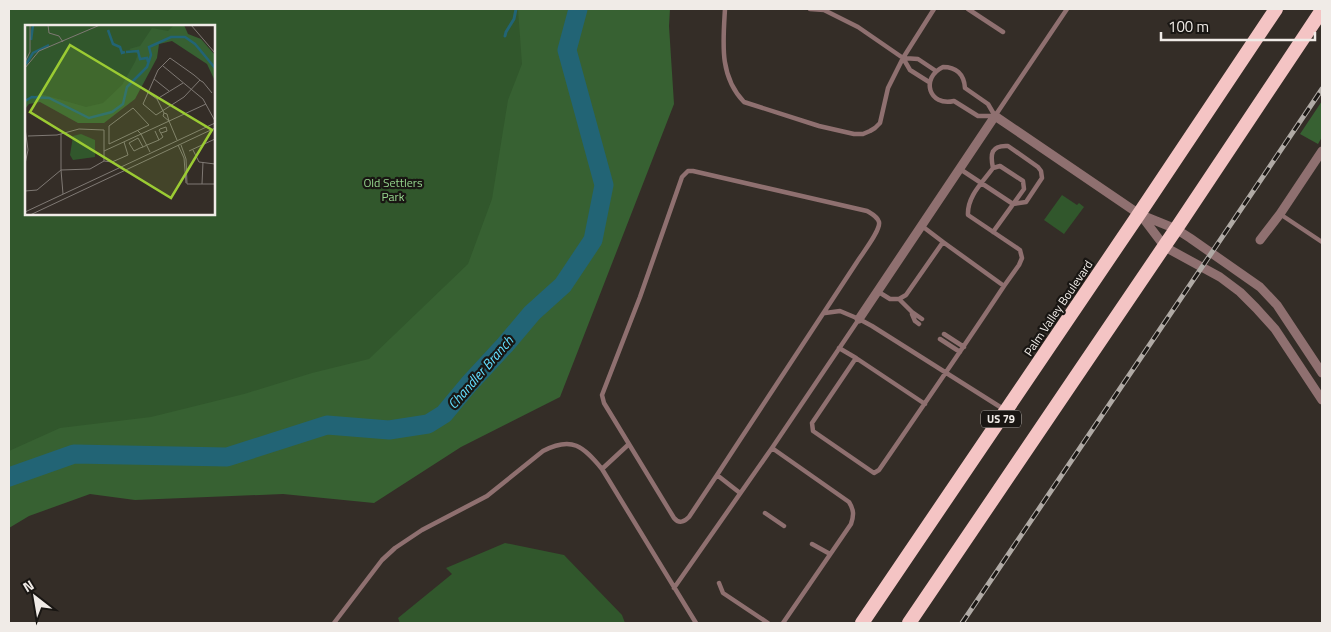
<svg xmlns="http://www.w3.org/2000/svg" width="1331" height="632" viewBox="0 0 1331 632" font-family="'Titillium Web',sans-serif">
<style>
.green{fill:#31572c;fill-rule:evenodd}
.forest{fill:#376132}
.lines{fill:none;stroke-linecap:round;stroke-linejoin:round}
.stream{stroke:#226475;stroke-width:3}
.river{stroke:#226475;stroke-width:19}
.service{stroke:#8f7070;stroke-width:4.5}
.minor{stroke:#8f7070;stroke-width:9}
.trunk{stroke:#f4c4c4;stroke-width:14}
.rail-casing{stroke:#b0aaa5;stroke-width:5}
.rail{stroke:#191613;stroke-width:3;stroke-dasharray:9;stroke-linecap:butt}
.labels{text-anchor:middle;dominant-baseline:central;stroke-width:4.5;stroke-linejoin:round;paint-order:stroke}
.shield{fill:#191613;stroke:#b0aba7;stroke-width:1}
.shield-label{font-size:11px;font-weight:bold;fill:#f0ebe7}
.park-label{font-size:12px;fill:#96d68e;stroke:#191613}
.street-label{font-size:12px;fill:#f0ebe7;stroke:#191613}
.water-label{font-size:14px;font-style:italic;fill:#63dfff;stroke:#191613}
.inset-river{fill:none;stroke:#226475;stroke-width:2.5}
.inset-road{fill:none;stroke:#7f7974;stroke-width:1}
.view{fill:#9bcb33;fill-opacity:0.15;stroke:#9bcb33;stroke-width:2.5}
.inset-edge{fill:none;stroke:#f0ebe7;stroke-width:2.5}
</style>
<rect width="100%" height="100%" fill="#342d27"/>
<path class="green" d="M9,9H570L521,315L9,472ZM26,26H214V214H26Z
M1062,195L1077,205L1079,203L1084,207L1064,234L1044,220Z
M505,543L564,555L622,615L625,623H400L398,618L452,574L446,568Z"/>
<path class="forest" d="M518,9H670L669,26L674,104L560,397L461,447L374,503L283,494L135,500L90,494L29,516L9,528V451L60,428L151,417L244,394L312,373L369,359L468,264L492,199L508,100L522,64Z
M1322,101V137L1318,144L1300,134Z"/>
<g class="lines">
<path class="stream" d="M505,36L506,32L514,19L516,9"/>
<path class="river" d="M9,477L74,454L227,457L327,425L389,430L428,424L444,414L469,384L505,345L532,313L563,285L593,240L604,185L567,50L578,9"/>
<path class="service" d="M725,9C723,43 719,76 744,102L819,126L854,134H863L870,131L875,128L880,123L888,88L903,58L934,9
M810,9L824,10L858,27L903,58L910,70L929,82
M968,9L1003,32
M903,58L918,59L936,71
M943,67C956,67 964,74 965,88L988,104L995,116H978L954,101C929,107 920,78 943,67Z
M995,116L1067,9
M960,169L1013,204L1026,202L1042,178L1041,171L1038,167L1008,146C991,145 990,154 993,168
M688,171H693L867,211C872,214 877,216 879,222C881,230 862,254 857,262L734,449L717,475L689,517C684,522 679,524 674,518L604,403L602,395L640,297L682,177Z
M1280,214L1322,242
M993,232L1024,189L1023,181L1000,166L993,168C983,182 967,196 968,215L1020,250L1022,258L1019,265L1004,286
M877,291L890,299H899L906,295L943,242L922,226
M899,299L912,312L922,319
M825,313L840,311L859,319
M912,314L915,321L919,324
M944,334L964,347
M940,339L960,352
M839,348L856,358
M925,404L856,358L812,423L813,431L874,473L879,470C921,409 963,348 1004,286L943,242
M772,448L849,502C854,510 854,515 851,524L783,623
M602,469L629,444
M717,475L740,493
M765,513L784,526
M812,544L830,554
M719,583L723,593L768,623
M674,588L772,448L859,319L872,326L1005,410
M334,623L382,560L395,548L422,530L487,496L543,451C572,436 583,446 602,469L696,623"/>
<path class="minor" d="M1140,214L1165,247L1220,277L1240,292L1256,308L1275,329L1322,400
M1260,240L1280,214L1322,151
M859,319L995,116L1139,214L1176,229L1190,238L1260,287L1277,305L1322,373"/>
<path class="trunk" d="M862,623L1139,214L1276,9
M909,623L1081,369L1176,229L1322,10"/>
<g class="rail-casing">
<path id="rail" d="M962,623L1322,89"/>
</g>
<use href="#rail" class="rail"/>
</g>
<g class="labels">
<rect class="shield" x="981" y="410.5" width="40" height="17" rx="4"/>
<g class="shield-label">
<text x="1001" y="419">US 79</text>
</g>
<g class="park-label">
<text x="393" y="182">Old Settlers<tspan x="393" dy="14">Park</tspan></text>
</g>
<g class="street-label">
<text transform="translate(1058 308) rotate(-56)">Palm Valley Boulevard</text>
</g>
<g class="water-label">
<text transform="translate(480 372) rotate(-49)">Chandler Branch</text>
</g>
</g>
<g transform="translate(25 25)">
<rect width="190" height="190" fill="#342d27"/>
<path d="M0,0H152L135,14L97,78L53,86L0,73ZM56,109L70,115V132L48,135L45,130L48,111Z" fill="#31572c"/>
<path d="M149,0H159L163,9L176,14L190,30V56L182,39L147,16L134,19L132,33L110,74L79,98H53L15,77L4,79L0,84V74L16,69L61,82L78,78L97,60L110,37L113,29L104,24L115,21L127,3L143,6Z" fill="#376132"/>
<path class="inset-river" d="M83,5L88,19L95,22L97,28L100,27M6,15L8,0M101,27L113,26L115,34L122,33L123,37M1,39L8,28L24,20M0,76L7,72L24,73L64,93L87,87L98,79L102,62L122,42L126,30L124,22L146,12H160L170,19L190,43"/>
<path class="inset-road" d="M23,0L24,8L34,11L38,17M166,0L190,28M0,37L5,27V0M138,41L178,74L190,96M0,43L14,26L75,0M129,54L144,66M175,55L159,72L131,90L118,79L133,45L145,33L169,50L176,56L178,57L187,68M122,67L132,74L139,88M132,74L158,58M108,83L124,100L84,119V101ZM139,88L142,89L144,96L138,91ZM144,96L152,115M0,103L3,125L0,139M113,106L116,109L181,79M3,111L32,110L54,104L79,105V136L65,144L36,145L38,169M134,115L138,112L134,105L135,104L141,102L142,106L136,108M153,120L159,133L161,158M156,120L161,134L162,159M118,122L113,113L104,118L109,126L115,123L118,122L122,120L134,115L130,106M168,125L174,137L190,139M79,126L116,109L125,127M164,126L190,114M79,136L87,137L103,130L99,117M162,159H190M177,159L178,137M0,166L12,165L36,145V109M0,187L190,98M5,190L190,103"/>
<path class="view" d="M45,20L187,105L146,173L5,87Z"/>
<rect width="190" height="190" class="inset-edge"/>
</g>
<rect width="1331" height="632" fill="none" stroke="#f0ebe7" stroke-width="20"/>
<g transform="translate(35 597) rotate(329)" stroke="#191613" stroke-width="4" paint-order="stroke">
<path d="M0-4L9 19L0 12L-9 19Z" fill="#f0ebe7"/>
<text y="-8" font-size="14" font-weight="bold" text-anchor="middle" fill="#f0ebe7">N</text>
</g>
<path d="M1161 32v8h154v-8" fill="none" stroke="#f0ebe7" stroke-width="2.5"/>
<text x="1168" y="32" font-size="15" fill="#f0ebe7" stroke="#191613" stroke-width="4" paint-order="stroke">100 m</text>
</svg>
